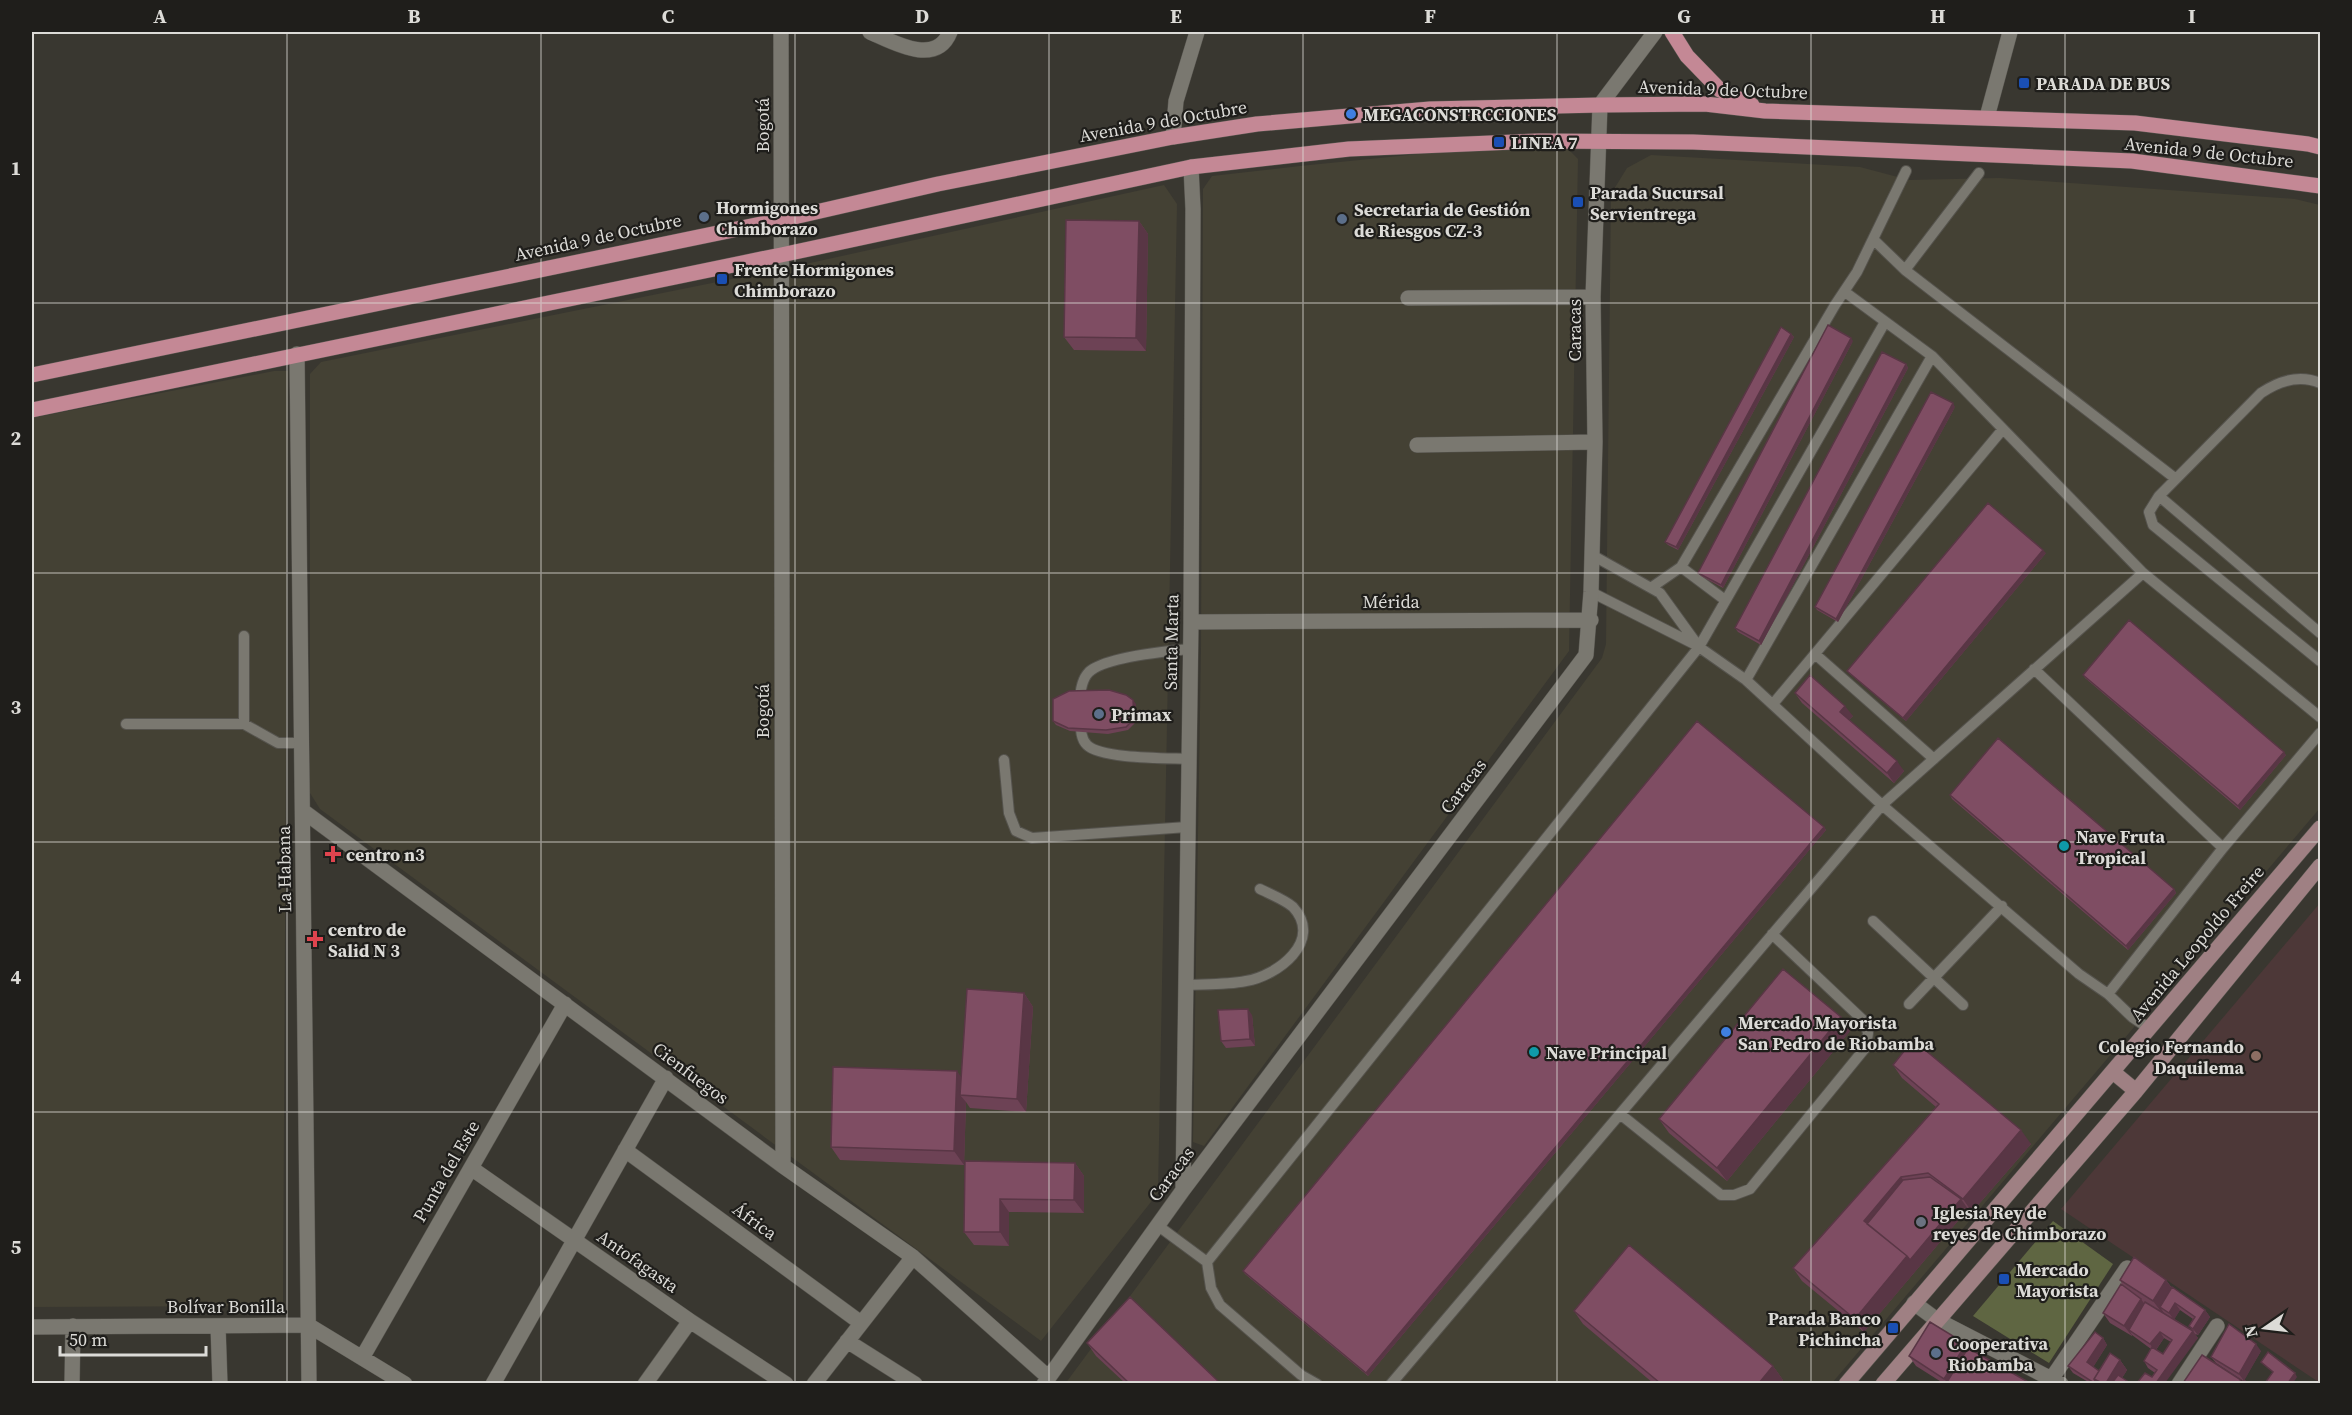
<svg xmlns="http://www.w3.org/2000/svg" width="2352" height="1415" viewBox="0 0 2352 1415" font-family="'Source Serif 4',serif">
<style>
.built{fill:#444134}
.education{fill:#4d3838}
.green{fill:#5f6642}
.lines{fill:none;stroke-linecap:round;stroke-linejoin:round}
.service-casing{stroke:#55534d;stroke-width:12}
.minor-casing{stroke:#55534d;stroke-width:16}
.secondary-casing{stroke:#55534d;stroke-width:16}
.primary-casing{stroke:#55534d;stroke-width:16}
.service{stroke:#7a7870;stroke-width:10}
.minor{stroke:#7a7870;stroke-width:15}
.secondary{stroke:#9f8083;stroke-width:15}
.primary{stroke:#c48895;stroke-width:15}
.wall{fill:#6d4255;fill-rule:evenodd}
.shaded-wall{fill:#593645}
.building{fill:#7f4d63;stroke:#593645;stroke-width:1.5}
.grid{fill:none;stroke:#dcdbd7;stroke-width:1.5;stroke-opacity:0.55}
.transit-dot{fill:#1a4fb4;stroke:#1f1e1b;stroke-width:2}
.shop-dot{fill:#3f7fe0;stroke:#1f1e1b;stroke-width:2}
.service-dot{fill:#5c6f8a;stroke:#1f1e1b;stroke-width:2}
.culture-dot{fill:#0f9aa8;stroke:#1f1e1b;stroke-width:2}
.health-dot{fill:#e0444e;stroke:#1f1e1b;stroke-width:2}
.education-dot{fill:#8d6e63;stroke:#1f1e1b;stroke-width:2}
.worship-dot{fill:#6b7280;stroke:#1f1e1b;stroke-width:2}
.labels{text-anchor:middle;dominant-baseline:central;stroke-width:4.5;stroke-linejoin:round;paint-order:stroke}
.poi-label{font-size:18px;font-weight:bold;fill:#dcdbd7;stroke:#1f1e1b;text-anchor:start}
.street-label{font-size:18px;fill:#dcdbd7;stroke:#1f1e1b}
.neatline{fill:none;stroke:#dcdbd7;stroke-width:2}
.grid-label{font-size:20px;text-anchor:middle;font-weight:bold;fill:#dcdbd7}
</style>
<rect width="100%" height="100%" fill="#393730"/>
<path class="built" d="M1567,148L1578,159L1569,651L1204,1146L1193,1142L1201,650L1203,189L1212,176L1300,166L1449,151Z
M1651,155L1860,167L1909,180L1999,178L2295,199L2320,205V808L1832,1383L1065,1384L1602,658L1606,644L1611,194L1627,168Z
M1164,185L1177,204L1158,1193L1041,1341L320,809L310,793V374L321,362L801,265Z
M274,371H288L283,1306L32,1307V418Z"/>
<path class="education" d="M2320,903V1383L2061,1209Z"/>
<path class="green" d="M2053,1221L2113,1264L2049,1363L1973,1316Z"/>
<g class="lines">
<g class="service-casing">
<path id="service" d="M1873,239L1905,270L2176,479
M1905,270L1979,173
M1845,292L1932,356L2143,573L2320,717
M2320,383C2299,374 2279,381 2261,393L2159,496L2149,512L2153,525L2320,661
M2159,496L2320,633
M1592,555L1660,593L1699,647L1746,680L1882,805L2079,974L2108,994L2223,848L2034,669
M1681,567L1725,600
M1652,587L1681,567L1835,305L1857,272L1906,171
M1591,592L1696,645
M244,636V724
M1815,654L1934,759
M1746,680L1932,356
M1080,703C1080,693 1081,680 1089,672C1105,657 1168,651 1190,649
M1773,704L2003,429
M1081,719C1081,728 1080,738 1087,745C1101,759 1167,758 1189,759
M126,724H244L278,743H302
M1004,760L1009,813L1016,831L1032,838L1187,827
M2223,848L2320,733
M1873,921L1963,1005
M1185,985C1205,984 1226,985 1246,981C1277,976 1324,941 1293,907C1285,900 1270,894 1260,889
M2108,994L2132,1017L2150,1029
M1909,1004L2002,906
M1620,1114L1721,1195H1734L1750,1189L1866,1047L1868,1033L1864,1021L1772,934
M1157,1225L1207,1262
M1317,1384L1301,1375L1220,1305L1211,1288L1207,1262L1699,647L1885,322
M1391,1384L1882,805L2143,573"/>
</g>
<g class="minor-casing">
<path id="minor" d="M781,32L783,1166
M870,32C893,42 936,67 950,32
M1987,117L2010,32
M1173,137L1176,101L1197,32
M1408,298L1593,297
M297,354L309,1384
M1417,445L1595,442
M1191,622L1591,620
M303,811L783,1166L913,1257L1048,1377
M625,1150L861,1323
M471,1168L690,1321L786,1384
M1183,1190L1191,622L1193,209L1191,167
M1914,1303L1937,1320L2061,1384
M218,1326L220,1384
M32,1327L308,1325L405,1384
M847,1341L915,1384
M362,1358L565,1004
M2052,1378L2127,1268
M72,1384L73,1326
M493,1384L666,1078
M645,1384L690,1321
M814,1384L913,1257
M1044,1384L1183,1190L1586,655L1591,592L1595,442L1593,297L1600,105L1655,32
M2179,1384L2217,1326"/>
</g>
<g class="secondary-casing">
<path id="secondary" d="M2113,1072L2136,1091
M1846,1384L2320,828
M1883,1384L2136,1091L2320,866"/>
</g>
<g class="primary-casing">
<path id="primary" d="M1672,32L1687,56L1720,90L1752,105
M32,375L781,220L938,184L1173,137L1257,124L1430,109L1600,105L1705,104L1765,111L2135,123L2308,144L2320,147
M32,410L781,255L1191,167L1349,149L1539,141L1693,142L2132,161L2320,186"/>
</g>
<use href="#service" class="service"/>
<use href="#minor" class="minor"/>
<use href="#secondary" class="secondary"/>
<use href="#primary" class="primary"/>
</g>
<path class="wall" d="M1139,221L1148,234L1146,351L1074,350L1064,337Z
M1791,334L1794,337L1678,550L1668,545L1665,542Z
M1853,341L1723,588L1701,576L1698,573Z
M1906,364L1908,368L1761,645L1738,632L1735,628Z
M1955,407L1838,622L1817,610L1815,607Z
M2046,553L1906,721L1850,674L1847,671Z
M2083,675L2286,755L2240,810L2085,678Z
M1795,693L1853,716L1849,720L1904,771L1894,783L1802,703Z
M1136,704V722L1128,730L1108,734L1070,731L1056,725L1053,721Z
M1950,795L2174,889L2176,893L2128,950L1952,799Z
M1824,827L1826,830L1368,1376L1245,1274L1243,1271Z
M1024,993L1033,1007L1026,1112L970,1108L966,1102L964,1165L840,1160L831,1147L962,1078Z
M1252,1015L1255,1046L1226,1048L1221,1041Z
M1850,1031L1727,1181L1669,1133L1659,1119Z
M1893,1065L2031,1144L1972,1212L1968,1209L1864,1332L1802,1281L1793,1268L1936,1107L1902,1078Z
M965,1161L1075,1163L1084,1176V1213L1009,1212V1246L974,1245L964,1232Z
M2120,1280H2166L2172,1288L2205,1310L2210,1317L2198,1335L2195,1334L2198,1338L2152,1377L2155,1373L2148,1368L2144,1361L2151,1349L2132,1335V1336L2110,1323L2103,1313L2123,1286ZM2180,1310L2193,1319L2189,1326L2192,1330L2174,1319ZM2164,1338L2171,1342L2163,1354L2156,1350Z
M1574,1311L1773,1366L1783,1380L1780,1383H1653L1583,1324Z
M2103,1338L2107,1345L2093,1367L2099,1371L2120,1360L2127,1370L2122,1378L2130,1383H2090L2073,1373L2068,1366Z
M1087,1343L1220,1383H1125L1096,1356Z
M1968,1348L2030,1383H1943L1916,1366L1909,1356Z
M2261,1351L2244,1380L2242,1382L2243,1381L2216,1363L2211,1357Z"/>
<path class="shaded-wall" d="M1139,221L1148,234L1146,351L1136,338Z
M1791,334L1794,337L1678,550L1676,547Z
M1851,338L1853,341L1723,588L1721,585Z
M1906,364L1908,368L1761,645L1759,641Z
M1953,403L1955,407L1838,622L1836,619Z
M2043,550L2046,553L1906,721L1903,718Z
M1133,700L1136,704V722L1134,719Z
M1845,706L1853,716L1847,722L1840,712Z
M2284,752L2286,755L2240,810L2238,806Z
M1897,761L1904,771L1894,783L1887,773Z
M1824,827L1826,830L1368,1376L1366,1373Z
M2174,889L2176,893L2128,950L2126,946Z
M1024,993L1033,1007L1026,1112L1017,1099Z
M1248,1009L1252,1015L1255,1046L1250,1039Z
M1841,1017L1850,1031L1727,1181L1717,1168Z
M957,1071L966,1084L960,1095L966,1102L964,1165L954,1151Z
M2021,1130L2031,1144L1972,1212L1963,1199Z
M1075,1163L1084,1176V1213L1074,1200Z
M1901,1177L1910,1190L1876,1232L1864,1221Z
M1000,1199L1009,1212V1246L1000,1232Z
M1961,1199L1968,1209L1864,1332L1855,1319L1907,1256Z
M2166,1280L2175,1293L2160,1307L2164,1313L2163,1314L2153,1301Z
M2141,1299L2148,1309L2129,1330L2132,1335V1336L2124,1326Z
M2175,1303L2180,1310L2174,1320L2169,1313Z
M2205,1310L2210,1317L2198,1335L2193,1329Z
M2193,1331L2198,1338L2165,1383H2156Z
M2160,1332L2164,1338L2155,1351L2150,1344Z
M2103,1338L2107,1345L2092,1369L2087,1362Z
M1966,1344L1973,1354L1947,1382L1944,1379Z
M2256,1344L2261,1351L2244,1381L2239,1374Z
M2120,1360L2127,1370L2119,1383H2106Z
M1773,1366L1783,1380L1780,1383H1759Z
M2295,1373L2297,1377L2293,1383H2288Z"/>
<path class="building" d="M1066,220L1139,221L1136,338L1064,337Z
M1828,325L1851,338L1721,585L1698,573Z
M1781,327L1791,334L1676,547L1665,542Z
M1882,352L1906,364L1759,641L1735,628Z
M1931,392L1953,403L1836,619L1815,607Z
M1988,503L2043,550L1903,718L1847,671Z
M2129,620L2284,752L2238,806L2083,675Z
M1810,675L1845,706L1840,712L1897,761L1887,773L1795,693Z
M1109,690L1126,695L1133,700L1134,719L1126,727L1106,730L1068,728L1053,721V699L1069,691Z
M1697,721L1824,827L1366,1373L1243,1271Z
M1998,738L2174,889L2126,946L1950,795Z
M1783,969L1841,1017L1717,1168L1659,1119Z
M967,989L1024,993L1017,1099L960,1095Z
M1248,1009L1250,1039L1221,1041L1218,1010Z
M1913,1040L2021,1130L1963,1199L1928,1173L1901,1177L1864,1221L1907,1256L1855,1319L1793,1268L1939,1104L1893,1065Z
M833,1067L957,1071L954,1151L831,1147Z
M965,1161L1075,1163L1074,1200L1000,1199V1232H964Z
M1930,1177L1961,1199L1910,1260L1907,1256L1867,1224L1903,1180Z
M1629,1245L1773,1366L1759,1383H1660L1574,1311Z
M2134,1257L2166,1280L2153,1301L2120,1280Z
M2121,1284L2141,1299L2124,1326L2103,1313Z
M2172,1287L2205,1310L2193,1329L2189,1326L2195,1317L2175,1303L2169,1313L2160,1307Z
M1130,1297L1220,1383H1129L1087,1343Z
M2145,1302L2193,1331L2156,1383H2137L2145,1373L2152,1377L2157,1370L2144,1361L2152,1347L2163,1354L2172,1340L2160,1332L2150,1344L2129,1330Z
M1930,1322L1966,1344L1944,1379L1909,1356Z
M2229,1324L2256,1344L2239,1374L2211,1357Z
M2095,1332L2103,1338L2087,1362L2099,1371L2094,1379L2095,1381L2094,1383L2068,1366Z
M1968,1348L2030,1383H1948L1947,1382Z
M2268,1352L2295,1373L2288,1383H2265L2273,1372L2261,1362Z
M2110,1353L2120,1360L2106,1383H2102L2094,1379Z
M2202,1355L2241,1380L2238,1383H2183Z
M2118,1375L2130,1383H2112Z
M2244,1380L2248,1383H2241Z"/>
<path class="grid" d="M287,32V1384M541,32V1384M795,32V1384M1049,32V1384M1303,32V1384M1557,32V1384M1811,32V1384M2065,32V1384M32,303H2320M32,573H2320M32,842H2320M32,1112H2320"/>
<g class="transit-dot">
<rect x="2018" y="77" width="12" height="12" rx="3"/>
<rect x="1493" y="136" width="12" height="12" rx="3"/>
<rect x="1572" y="196" width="12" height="12" rx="3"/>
<rect x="716" y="273" width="12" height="12" rx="3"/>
<rect x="1998" y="1273" width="12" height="12" rx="3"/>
<rect x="1887" y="1322" width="12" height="12" rx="3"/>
</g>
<g class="shop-dot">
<circle cx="1351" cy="114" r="6"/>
<circle cx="1726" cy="1032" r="6"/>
</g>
<g class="service-dot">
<circle cx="704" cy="217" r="6"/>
<circle cx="1342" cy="219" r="6"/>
<circle cx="1099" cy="714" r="6"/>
<circle cx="1936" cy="1353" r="6"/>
</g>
<g class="culture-dot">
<circle cx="2064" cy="846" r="6"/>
<circle cx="1534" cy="1052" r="6"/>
</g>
<g class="health-dot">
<path d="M330 845h6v6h6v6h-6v6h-6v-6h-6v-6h6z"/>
<path d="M312 930h6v6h6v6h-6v6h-6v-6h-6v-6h6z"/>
</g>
<circle class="education-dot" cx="2256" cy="1056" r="6"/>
<circle class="worship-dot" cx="1921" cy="1222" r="6"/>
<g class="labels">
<g class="poi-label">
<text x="2036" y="83">PARADA DE BUS</text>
<text x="1363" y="114">MEGACONSTRCCIONES</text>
<text x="1511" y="142">LINEA 7</text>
<text x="1590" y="192">Parada Sucursal<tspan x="1590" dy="21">Servientrega</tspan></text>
<text x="716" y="207">Hormigones<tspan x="716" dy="21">Chimborazo</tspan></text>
<text x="1354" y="209">Secretaria de Gestión<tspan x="1354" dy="21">de Riesgos CZ-3</tspan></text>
<text x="734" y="269">Frente Hormigones<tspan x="734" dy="21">Chimborazo</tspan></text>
<text x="1111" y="714">Primax</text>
<text x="2076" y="836">Nave Fruta<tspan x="2076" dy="21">Tropical</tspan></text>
<text x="346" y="854">centro n3</text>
<text x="328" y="929">centro de<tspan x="328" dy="21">Salid N 3</tspan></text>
<text x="1738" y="1022">Mercado Mayorista<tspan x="1738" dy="21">San Pedro de Riobamba</tspan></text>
<text x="2244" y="1046" text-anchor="end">Colegio Fernando<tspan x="2244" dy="21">Daquilema</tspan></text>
<text x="1546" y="1052">Nave Principal</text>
<text x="1933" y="1212">Iglesia Rey de<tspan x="1933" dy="21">reyes de Chimborazo</tspan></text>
<text x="2016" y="1269">Mercado<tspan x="2016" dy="21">Mayorista</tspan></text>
<text x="1881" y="1318" text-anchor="end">Parada Banco<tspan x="1881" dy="21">Pichincha</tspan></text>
<text x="1948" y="1343">Cooperativa<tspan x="1948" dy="21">Riobamba</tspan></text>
</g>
<g class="street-label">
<text transform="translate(1723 89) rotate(2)">Avenida 9 de Octubre</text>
<text transform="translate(1163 121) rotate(-10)">Avenida 9 de Octubre</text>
<text transform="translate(762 125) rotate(-90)">Bogotá</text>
<text transform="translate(2209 152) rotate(6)">Avenida 9 de Octubre</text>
<text transform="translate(598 237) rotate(-12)">Avenida 9 de Octubre</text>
<text transform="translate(1574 330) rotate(-90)">Caracas</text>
<text x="1391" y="601">Mérida</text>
<text transform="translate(1171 642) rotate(-89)">Santa Marta</text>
<text transform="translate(762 711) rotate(-90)">Bogotá</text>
<text transform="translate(1463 786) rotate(-53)">Caracas</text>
<text transform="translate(284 869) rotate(-91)">La Habana</text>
<text transform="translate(2197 943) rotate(-50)">Avenida Leopoldo Freire</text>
<text transform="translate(691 1073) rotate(37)">Cienfuegos</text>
<text transform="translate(446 1171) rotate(-60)">Punta del Este</text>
<text transform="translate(1171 1174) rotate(-53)">Caracas</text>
<text transform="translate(755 1221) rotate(36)">África</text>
<text transform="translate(638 1261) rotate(35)">Antofagasta</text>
<text x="226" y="1306">Bolívar Bonilla</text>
</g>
</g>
<rect width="2352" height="1415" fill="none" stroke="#1f1e1b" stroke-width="66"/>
<g transform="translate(2265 1328) rotate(256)" stroke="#1f1e1b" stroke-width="4.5" paint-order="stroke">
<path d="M0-4.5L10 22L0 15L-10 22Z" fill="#dcdbd7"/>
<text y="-9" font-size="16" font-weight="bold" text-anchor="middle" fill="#dcdbd7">N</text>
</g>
<path d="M60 1346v9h146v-9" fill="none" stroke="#dcdbd7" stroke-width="3"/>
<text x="69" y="1346" font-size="18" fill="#dcdbd7" stroke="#1f1e1b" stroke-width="4.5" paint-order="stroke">50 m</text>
<rect x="33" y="33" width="2286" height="1349" class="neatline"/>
<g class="grid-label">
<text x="160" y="23">A</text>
<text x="414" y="23">B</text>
<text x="668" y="23">C</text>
<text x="922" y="23">D</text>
<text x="1176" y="23">E</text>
<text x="1430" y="23">F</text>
<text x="1684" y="23">G</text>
<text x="1938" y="23">H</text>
<text x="2192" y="23">I</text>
<text x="16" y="175">1</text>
<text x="16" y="445">2</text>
<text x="16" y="714">3</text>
<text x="16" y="984">4</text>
<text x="16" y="1254">5</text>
</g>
</svg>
